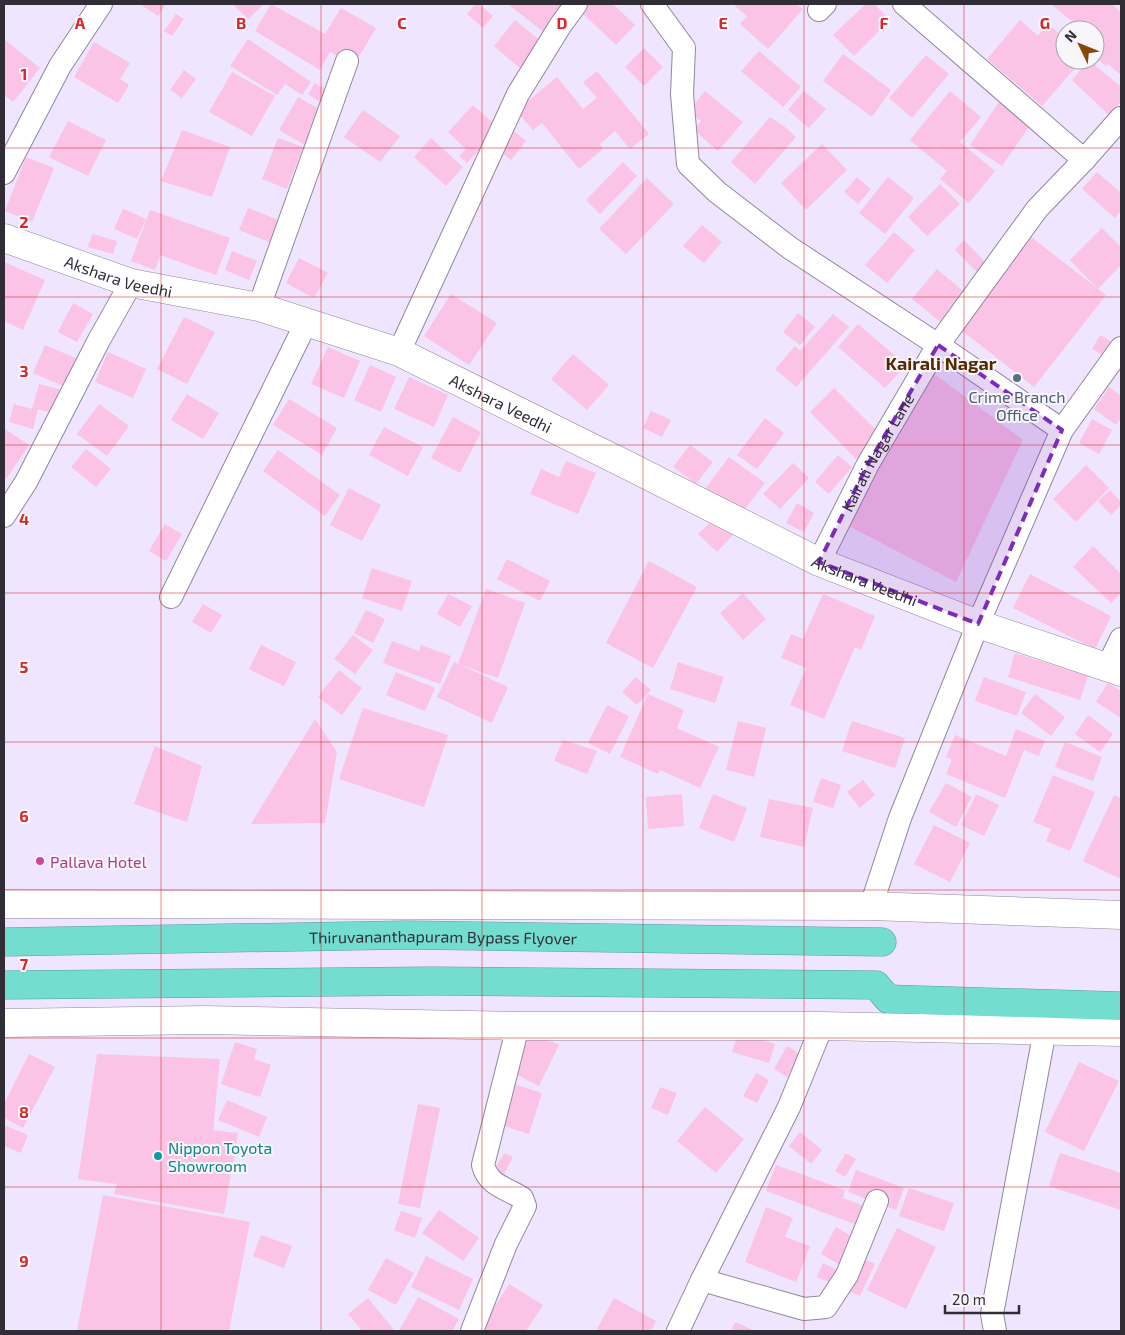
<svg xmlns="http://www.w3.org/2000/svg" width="1125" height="1335" viewBox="0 0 1125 1335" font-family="'Exo 2',sans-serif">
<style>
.building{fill:#fbc3e5}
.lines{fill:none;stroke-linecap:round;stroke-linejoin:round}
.street-casing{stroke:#91879e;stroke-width:24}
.secondary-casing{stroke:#91879e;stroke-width:29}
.highway-casing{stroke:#5c9f9a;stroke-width:29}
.street{stroke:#fff;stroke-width:22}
.secondary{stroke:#fff;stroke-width:28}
.highway{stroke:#73ddd0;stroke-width:28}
.marked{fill:#7b2cbf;fill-opacity:0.2;stroke:#7b2cbf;stroke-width:4;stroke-dasharray:10 6;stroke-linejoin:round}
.grid{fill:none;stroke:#d62828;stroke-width:1;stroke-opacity:0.55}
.service-dot{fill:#5c6f8a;stroke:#f8f6fb;stroke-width:2}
.hotel-dot{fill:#d1479c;stroke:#f8f6fb;stroke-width:2}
.culture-dot{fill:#0f9aa8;stroke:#f8f6fb;stroke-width:2}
.labels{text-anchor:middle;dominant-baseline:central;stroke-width:4;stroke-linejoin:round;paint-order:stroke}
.street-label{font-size:16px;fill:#312d37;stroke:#f8f6fb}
.service-label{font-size:16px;fill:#4e5e75;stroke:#f8f6fb}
.hotel-label{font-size:16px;fill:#b23c85;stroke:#f8f6fb;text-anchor:start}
.culture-label{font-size:16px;fill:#0d838f;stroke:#f8f6fb;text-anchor:start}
.neighbourhood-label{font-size:18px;font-weight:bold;fill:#552a01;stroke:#f8f6fb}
.grid-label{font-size:16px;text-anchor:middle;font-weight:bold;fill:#d62828;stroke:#f8f6fb;stroke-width:4;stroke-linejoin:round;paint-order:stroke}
</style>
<rect width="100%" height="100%" fill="#efe5fe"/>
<path class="building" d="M140,4H166L158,16Z
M233,4H260L262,6L248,19Z
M271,4L325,34L341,8L376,28L354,65L330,52L320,70L255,31Z
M475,4H479L493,16L483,28L467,14Z
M508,4H571L546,34Z
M583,4H613L635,25L616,45L578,9Z
M733,4H796L803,9L768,49L740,24L747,16Z
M866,4H874L890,20L854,56L833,35Z
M1051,4H1112L1121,12V75L1108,64L1106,66L1095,56V30H1082Z
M176,14L184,19L172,36L164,31Z
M515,20L543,43L521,69L494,46Z
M1020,20L1038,36L1048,24L1065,39V60H1082L1042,106L987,59Z
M4,39L40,68L13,102L4,95Z
M248,39L311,82L302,95L285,84L277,95L230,66Z
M94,42L130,63L120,79L129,85L118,103L74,77Z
M644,48L663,67L644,86L625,67Z
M759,51L801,87L783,107L741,71Z
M843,54L891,90L872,117L823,81Z
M926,55L949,74L912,118L889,98Z
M1089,60L1121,87V102L1109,115L1072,80Z
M184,70L196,79L182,98L170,90Z
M597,71L649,134L630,149L615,131L600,144L603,149L579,169L542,123L533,130L516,111L557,77L583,109L597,98L583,82Z
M232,72L275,96L252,136L209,112Z
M315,83L332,94L324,105L308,94Z
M705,91L743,122L718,151L694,130L701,121L689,111Z
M804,91L826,109L809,128L788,110Z
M950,91L981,117L960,142L995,171L969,203L940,179L947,171L910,140Z
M298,97L324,112L305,145L279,130Z
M999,102L1031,124L1002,166L970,145Z
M473,105L499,128L467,163L459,156L466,149L448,132Z
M363,110L400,136L380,162L344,137Z
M770,117L785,127L796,137L755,184L731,162Z
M68,121L106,140L88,176L49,157Z
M511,129L526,141L511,160L496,148Z
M182,130L230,147L212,197L161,181Z
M278,138L303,147L287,189L262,179Z
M431,138L463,167L446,186L414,157Z
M822,144L847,170L806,210L781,183Z
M26,157L54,168L32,222L5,211Z
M623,162L637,176L600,214L586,200Z
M1097,172L1121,193V210L1115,218L1082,189Z
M857,177L871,189L858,204L844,192Z
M888,177L914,198L885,234L859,213Z
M647,178L674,204L626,254L599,229Z
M940,184L960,204L927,236L908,217Z
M248,208L281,221L272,243L239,230Z
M123,209L146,219L137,239L114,229Z
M150,210L230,238L216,275L160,255L155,270L131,261Z
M702,225L722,242L704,263L683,246Z
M1102,228L1121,247V265L1098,289L1070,260Z
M894,232L915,250L887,283L865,265Z
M92,234L117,241L113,254L88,247Z
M1031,237L1106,295L1034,387L960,329Z
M964,240L988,265L979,274L955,250Z
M232,251L257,261L249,280L225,270Z
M299,258L328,273L314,298L286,283Z
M4,262L45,280L23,330L4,321Z
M937,269L968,295L943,324L912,299Z
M451,294L497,323L469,365L424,336Z
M73,303L93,314L77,342L58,332Z
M798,313L815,327L800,345L783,332Z
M833,314L849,327L796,387L775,369L795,346L800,351Z
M184,317L215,332L187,384L157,369Z
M858,324L906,365L885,388L838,347Z
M1100,335L1112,342L1104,356L1092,349Z
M45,345L80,360L68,388L33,373Z
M328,347L360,361L344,398L311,384Z
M108,352L146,369L133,398L95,382Z
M573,354L609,385L587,410L551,379Z
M370,365L396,377L381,412L354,400Z
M929,370L1023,440L956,582L843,523Z
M409,377L448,395L434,427L394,409Z
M39,384L66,391L59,415L38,409L33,429L9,422L14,404L32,409Z
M1109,387L1121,396V418L1116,425L1094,409Z
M834,388L881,435L856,459L810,412Z
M187,394L219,413L203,439L171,420Z
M289,399L337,428L322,455L273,425Z
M99,404L129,426L107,456L77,434Z
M651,411L671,420L662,437L643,428Z
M453,417L481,432L460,473L431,458Z
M765,418L784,433L757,469L737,455Z
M1092,419L1112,430L1099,454L1079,443Z
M384,427L423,447L408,476L369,455Z
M5,429L29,445L6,479L4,477Z
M690,445L713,462L696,484L673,467Z
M86,449L111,469L96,487L71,467Z
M278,450L340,495L325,516L263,471Z
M838,455L852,467L829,494L815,482Z
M729,457L765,483L738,518L703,492Z
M566,461L596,473L578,514L530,494L541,469L559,477Z
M793,463L809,478L780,509L763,494Z
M1086,465L1109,488L1076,522L1053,499Z
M349,488L381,505L362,541L330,525Z
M1110,490L1121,502V505L1111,515L1098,501Z
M797,503L814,513L804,532L786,523Z
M716,517L734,534L717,552L698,534Z
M165,524L182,534L166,561L149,551Z
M1093,546L1121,574V593L1111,603L1073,567Z
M507,559L550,581L540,601L497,579Z
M649,561L697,587L653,668L606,643Z
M372,568L412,581L402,611L362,598Z
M1030,574L1111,616L1095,649L1013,608Z
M486,589L525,603L498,678L458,664Z
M743,593L766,619L743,640L720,613Z
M448,594L472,606L460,627L437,614Z
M823,594L875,616L861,650L855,647L824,719L790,705L806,668L781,658L791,634L803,639Z
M203,604L222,615L211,633L192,622Z
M366,610L385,619L373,643L354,633Z
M353,635L373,650L355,674L334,659Z
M392,641L419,651L421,645L451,656L440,684L383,663Z
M261,645L296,662L284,686L249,669Z
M1015,653L1088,676L1080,700L1008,677Z
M454,662L508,687L492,723L437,697Z
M678,662L724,677L715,703L670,689Z
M339,670L362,688L342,715L318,697Z
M396,672L435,688L425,711L386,695Z
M636,677L651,690L637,705L622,692Z
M984,677L1026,692L1017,716L975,701Z
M1108,683L1121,691V718L1096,702Z
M648,694L684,710L677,728L719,747L700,788L660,770L658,774L620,757Z
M1035,694L1065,717L1051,736L1021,713Z
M607,705L629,716L610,754L588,743Z
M363,708L448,735L424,807L339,779Z
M1088,715L1113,734L1100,752L1075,734Z
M315,719L337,752L325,823L251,824Z
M738,721L766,728L754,777L726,770Z
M852,721L905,738L895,768L842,751Z
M1016,729L1045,741L1039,756L1024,750L1005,798L946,774L952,760L946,757L955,735L1006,756Z
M563,740L597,751L587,774L554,761Z
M1065,742L1102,757L1093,781L1055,767Z
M155,746L202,766L187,822L134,804Z
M1053,775L1095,792L1070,851L1046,841L1051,829L1033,822Z
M821,778L841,785L833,808L813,802Z
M863,780L875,795L860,808L847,792Z
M946,783L972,797L956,827L929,812Z
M682,794L684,826L648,829L646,797Z
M713,794L747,808L734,842L699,828Z
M976,794L999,805L984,836L961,825Z
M1114,795L1121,798V879L1083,861Z
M769,799L813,808L804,847L760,837Z
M934,825L970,843L950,882L914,864Z
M531,1032L559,1045L539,1086L512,1072Z
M738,1032L775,1044L769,1063L732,1052Z
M235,1042L257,1049L254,1059L271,1065L260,1097L221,1084Z
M787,1046L800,1054L787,1077L774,1069Z
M29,1054L55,1067L23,1128L4,1118V1104Z
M97,1054L220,1059L213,1130L238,1133L224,1214L114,1194L117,1184L78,1179Z
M1079,1062L1119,1081L1084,1151L1045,1132Z
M756,1073L769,1080L757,1103L743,1096Z
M514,1084L542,1093L529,1134L501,1125Z
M660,1087L677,1093L668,1115L651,1108Z
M227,1100L267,1117L259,1137L218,1120Z
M418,1104L440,1108L420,1208L398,1204Z
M705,1107L744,1139L716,1173L677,1141Z
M4,1125L28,1135L21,1153L4,1146Z
M800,1132L822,1150L811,1164L789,1146Z
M504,1153L513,1157L502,1178L493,1172Z
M846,1153L856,1159L845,1177L835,1171Z
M1060,1153L1121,1173V1210L1049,1186Z
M776,1165L845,1190L843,1198L872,1209L865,1228L766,1191Z
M856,1170L904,1188L896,1210L848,1192Z
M909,1188L954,1203L944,1231L899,1216Z
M103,1195L250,1222L229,1331H77Z
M766,1207L793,1218L785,1237L810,1246L796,1282L745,1262Z
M439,1210L479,1238L463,1261L422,1233Z
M401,1211L422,1218L415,1238L394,1230Z
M836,1227L862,1242L847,1269L821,1254Z
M897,1228L936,1247L906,1309L867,1290Z
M261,1235L292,1246L284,1268L253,1256Z
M426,1256L473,1279L459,1310L411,1287Z
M857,1256L875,1264L860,1296L817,1277L823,1263L848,1275Z
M386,1258L414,1273L396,1305L368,1290Z
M509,1284L543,1305L526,1331H487L481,1328Z
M418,1297L459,1319L452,1331H399Z
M368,1298L394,1330L392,1331H358L361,1329L348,1314Z
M614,1298L656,1321L651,1331H596Z
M735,1322L755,1331H731Z"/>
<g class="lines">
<g class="street-casing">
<g id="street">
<path d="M652,4L684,48L682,94L688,164L717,192L790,248L938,345L1062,430L978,624L900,818L871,906"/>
<path d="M904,4L1084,160"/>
<path d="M819,10L825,4"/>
<path d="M4,173L60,66L101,4"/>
<path d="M259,307L347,61"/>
<path d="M399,352L518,94L560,26L576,4"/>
<path d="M1062,430L1121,348"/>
<path d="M4,516L26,482L99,340L131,283"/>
<path id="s1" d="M819,562L868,464L938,345L1037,209L1084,160L1121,118"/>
<path d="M171,597L306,323"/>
<path d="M1107,668L1121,639"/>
<path d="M702,1280L804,1309L826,1307L847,1275L877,1201"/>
<path d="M472,1331L506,1244L525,1206L522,1198C506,1188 488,1185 483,1165L518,1026"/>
<path d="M678,1331L702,1280L789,1107L822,1026"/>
<path d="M995,1331L992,1314L1045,1030"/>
</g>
</g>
<g class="secondary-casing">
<g id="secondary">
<path id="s2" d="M4,238L131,283L259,307L399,352L625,464L819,562L978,624L1121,672"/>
<path d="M4,904L871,906L1121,915"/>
<path d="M4,1023L204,1020L518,1026H822L1121,1032"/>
</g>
</g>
<g class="highway-casing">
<g id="highway">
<path id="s3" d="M4,942L406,935L882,942"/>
<path d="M4,985L433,981L876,985L888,999L1121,1006"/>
</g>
</g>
<use href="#street" class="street"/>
<use href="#secondary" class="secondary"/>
<use href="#highway" class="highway"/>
</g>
<path class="marked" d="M938,345L1062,430L978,624L819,562L868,464Z"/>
<path class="grid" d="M161,4V1331M321,4V1331M482,4V1331M643,4V1331M804,4V1331M964,4V1331M4,148H1121M4,297H1121M4,445H1121M4,593H1121M4,742H1121M4,890H1121M4,1038H1121M4,1187H1121"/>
<circle class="service-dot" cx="1017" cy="378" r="5"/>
<circle class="hotel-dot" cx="40" cy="861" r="5"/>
<circle class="culture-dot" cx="158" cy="1156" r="5"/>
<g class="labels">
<g class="street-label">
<text stroke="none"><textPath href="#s2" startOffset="121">Akshara Veedhi</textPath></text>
<text stroke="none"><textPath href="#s2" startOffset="526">Akshara Veedhi</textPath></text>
<text stroke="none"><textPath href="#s1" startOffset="124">Kairali Nagar Lane</textPath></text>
<text stroke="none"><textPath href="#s2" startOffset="931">Akshara Veedhi</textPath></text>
<text stroke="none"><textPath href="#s3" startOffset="439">Thiruvananthapuram Bypass Flyover</textPath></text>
</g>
<g class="service-label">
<text x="1017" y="396">Crime Branch<tspan x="1017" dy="18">Office</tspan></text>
</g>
<g class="hotel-label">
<text x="50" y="861">Pallava Hotel</text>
</g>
<g class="culture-label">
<text x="168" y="1147">Nippon Toyota<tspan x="168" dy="18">Showroom</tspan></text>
</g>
<g class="neighbourhood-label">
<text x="941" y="363">Kairali Nagar</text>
</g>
</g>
<g class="grid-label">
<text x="80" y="29">A</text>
<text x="241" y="29">B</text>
<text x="402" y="29">C</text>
<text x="562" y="29">D</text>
<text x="723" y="29">E</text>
<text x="884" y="29">F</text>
<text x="1045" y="29">G</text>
<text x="24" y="80">1</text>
<text x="24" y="228">2</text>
<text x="24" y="377">3</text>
<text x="24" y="525">4</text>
<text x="24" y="673">5</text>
<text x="24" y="822">6</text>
<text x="24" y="970">7</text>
<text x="24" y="1118">8</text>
<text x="24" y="1267">9</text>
</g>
<rect width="1125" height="1335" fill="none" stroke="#312d37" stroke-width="10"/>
<g transform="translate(1080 45) rotate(313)"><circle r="24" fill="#f8f6fb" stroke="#a8a6ad"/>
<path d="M0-4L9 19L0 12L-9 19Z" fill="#864809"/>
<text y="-8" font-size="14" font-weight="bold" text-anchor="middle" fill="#312d37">N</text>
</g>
<path d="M945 1305v8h74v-8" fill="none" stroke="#312d37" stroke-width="2.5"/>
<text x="952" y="1305" font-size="15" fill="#312d37" stroke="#f8f6fb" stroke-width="4" paint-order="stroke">20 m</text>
</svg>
